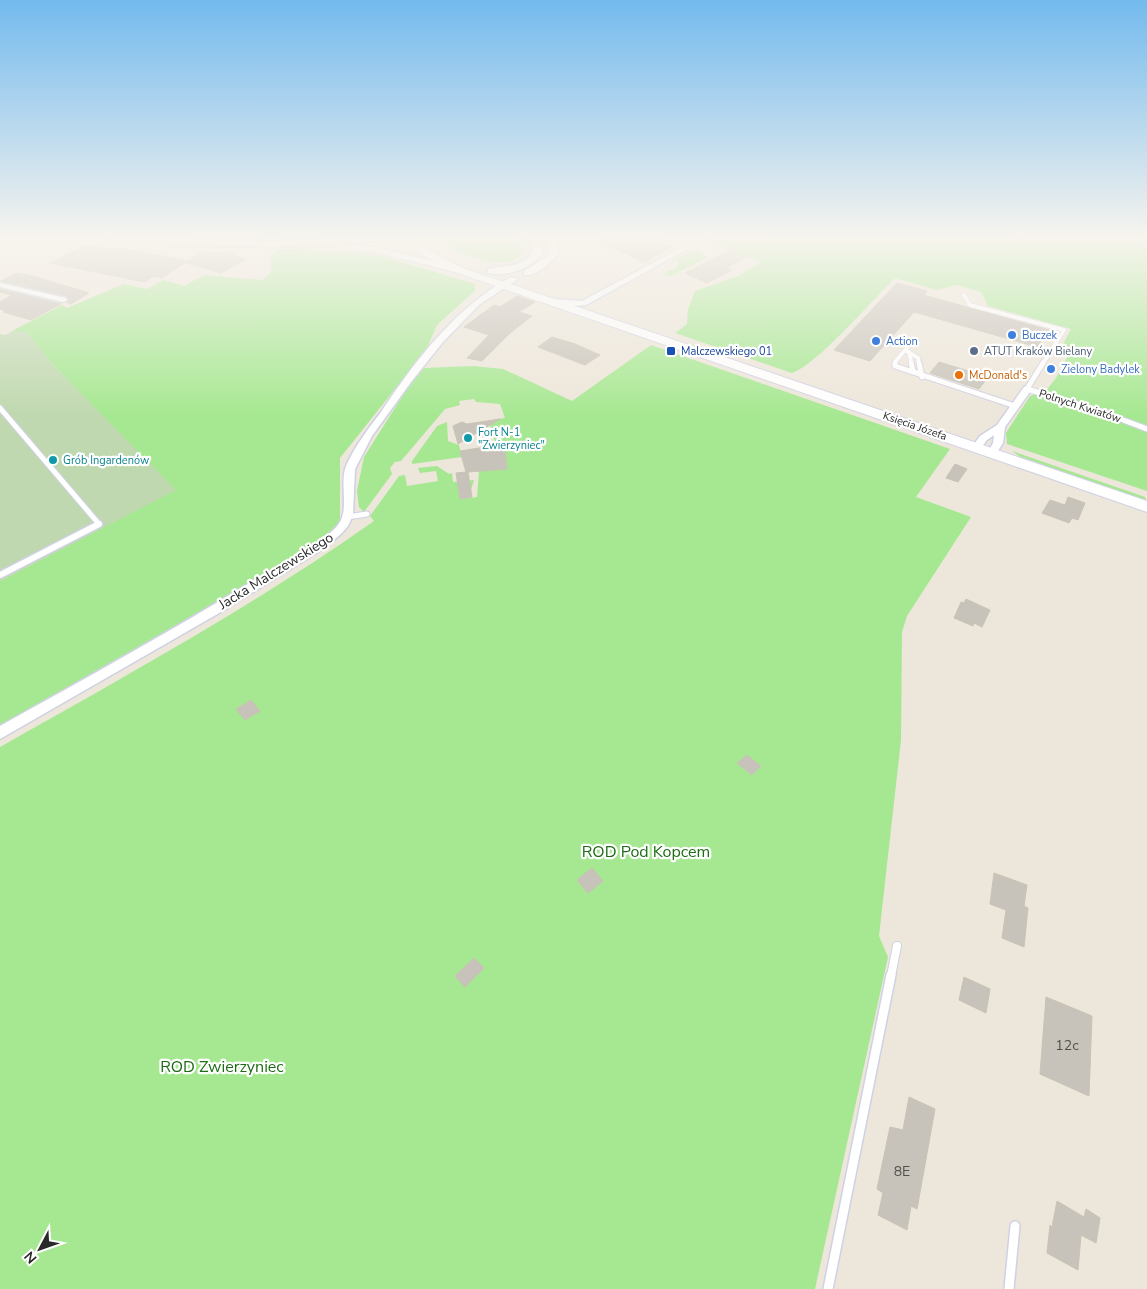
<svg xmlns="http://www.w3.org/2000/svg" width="1147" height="1289" viewBox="0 0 1147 1289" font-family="'Nunito Sans',sans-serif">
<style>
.green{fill:#a6e891}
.cemetery{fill:#bfd8af}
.building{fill:#c8c3ba;stroke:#c8c3b3}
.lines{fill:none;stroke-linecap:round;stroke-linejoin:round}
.service-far4-casing{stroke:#cfd1e4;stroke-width:5}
.service-far3-casing{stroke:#cfd1e4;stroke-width:7}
.service-far2-casing{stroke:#cfd1e4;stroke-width:9}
.service-far1-casing{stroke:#cfd1e4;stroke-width:10}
.service-casing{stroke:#cfd1e4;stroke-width:12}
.minor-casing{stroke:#cfd1e4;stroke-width:3}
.tertiary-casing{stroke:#cfd1e4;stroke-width:3}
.secondary-casing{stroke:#cfd1e4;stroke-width:2}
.service-far4{stroke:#fff;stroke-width:4}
.service-far3{stroke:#fff;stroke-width:5}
.service-far2{stroke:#fff;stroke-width:6}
.service-far1{stroke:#fff;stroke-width:8}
.service{stroke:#fff;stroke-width:9}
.minor{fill:#fff;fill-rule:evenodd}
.tertiary{fill:#fff;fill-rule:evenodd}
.secondary{fill:#fff;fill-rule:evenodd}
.shop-dot{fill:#3f7fe0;stroke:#fff;stroke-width:2}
.transit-dot{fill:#1a4fb4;stroke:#fff;stroke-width:2}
.service-dot{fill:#5c6f8a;stroke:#fff;stroke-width:2}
.food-dot{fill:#e8710a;stroke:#fff;stroke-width:2}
.culture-dot{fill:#0f9aa8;stroke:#fff;stroke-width:2}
.labels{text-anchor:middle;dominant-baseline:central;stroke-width:4.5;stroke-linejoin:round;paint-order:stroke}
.far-shop-label{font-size:11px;fill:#366cbe;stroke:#fff;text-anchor:start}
.far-transit-label{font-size:11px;fill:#164399;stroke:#fff;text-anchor:start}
.far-service-label{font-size:11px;fill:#4e5e75;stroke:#fff;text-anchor:start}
.far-food-label{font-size:11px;fill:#c56008;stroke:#fff;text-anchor:start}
.far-street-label{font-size:11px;fill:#292929;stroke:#fff}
.far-culture-label{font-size:11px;fill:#0d838f;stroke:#fff;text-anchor:start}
.street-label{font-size:14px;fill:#292929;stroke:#fff}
.near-number-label{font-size:14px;fill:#51504d}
.near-park-label{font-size:16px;fill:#1d6c14;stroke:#fff}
</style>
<rect width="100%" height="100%" fill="#ede6da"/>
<path class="green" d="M473,236H503L522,244L524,251C508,276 455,253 436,238Z
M717,236H990L999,240H1006L1004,236H1147L1145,248L1147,249V427L1045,392L1056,378L1069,354L1060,350L1071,329L988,306L981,292L957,285L937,290L895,278C873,299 817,365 792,373L675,333L687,324L688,309L695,291L738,276L761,262L708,242Z
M279,249L353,252L382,256L475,284V291L437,325L426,350L340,458V522L323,538L199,614L0,727V581L175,490L51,363L27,333L12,331L62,305L67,308L124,284L147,289L164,280L184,286L204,275L263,280L272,270L270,258Z
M691,251L701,252L707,258L671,276L663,275L670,270H674L673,269L678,266L679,262L675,259Z
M651,345L950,449L916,497L971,517L907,616L902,632L901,740L879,936L888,957L815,1289H0V747C127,675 255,605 374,521L370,516L399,476L405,475L407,486L438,481L436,471L420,473L418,468L437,466L449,474L452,473L453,482L474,480L471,490L459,491L460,499L477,497L479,471L481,468H495V470L507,469L504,444L496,445L490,425L498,419L505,418L500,404L476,402L474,399L459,401L460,405L445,409L401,461L395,462L390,468L392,474L364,512L359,507L357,491L364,457L410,384L424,368L473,366L503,369L572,401Z
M1035,394L1104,416L1147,432V491L1007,444L1006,433L1030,396Z
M447,422L448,441L459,445L462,457L412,464V461L437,426Z
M1012,451L1145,497L1147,502L1019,456Z"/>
<path class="cemetery" d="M12,331L27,332L51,363L176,490L0,581V334L6,335Z"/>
<path class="building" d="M614,236H667L656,242L672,247L644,262L599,242Z
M82,247L126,249L188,261L161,278L154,276L145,282L50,263Z
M730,250L747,257L726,268L732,270L707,283L685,273Z
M199,252L236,253L234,256L247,259L221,273L186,263Z
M17,273L33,276L89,293L71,304L66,302L69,301L66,296L1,281Z
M897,283L927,291L924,295L1049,330L1037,347L914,312L870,361L834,350Z
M0,289L61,304L31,320L3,312L6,311L0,309V302L12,295L0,292Z
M517,296L535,302L519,312L532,316L510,333L482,361L467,358L489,335L464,327L494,305L500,307Z
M552,337L575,344L600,355L585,365L538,347Z
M939,362L988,377L979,389L930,373Z
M500,419L458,444L453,426L462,422L467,424Z
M504,444L507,469L468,472L472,497L460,499L456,473L466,472L460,451Z
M955,464L967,469L958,482L946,478Z
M1068,497L1085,503L1078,520L1072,518L1069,523L1042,513L1050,500L1065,505Z
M966,599L990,610L982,627L974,623L973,626L954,618L961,602L964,603Z
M251,700L260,711L245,720L236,709Z
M747,755L761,766L752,775L737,763Z
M592,868L603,881L588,893L577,880Z
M994,873L1027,885L1024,906L1028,908L1024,947L1002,938L1006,910L990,904Z
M474,958L484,968L465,987L455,976Z
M964,977L990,989L986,1013L959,1000Z
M1046,997L1092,1016L1089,1096L1040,1074Z
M909,1097L935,1109L917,1209L911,1206L907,1230L878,1215L883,1193L877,1189L890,1127L903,1130Z
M1057,1201L1084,1217L1086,1209L1100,1218L1096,1243L1081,1235L1078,1270L1047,1253L1050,1225L1052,1227Z"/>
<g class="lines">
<g class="service-far4-casing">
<path id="service-far4" d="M964,295L970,305L1064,330L1042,365
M905,350L918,358L919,365
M909,352L912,365
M895,365V362L911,343"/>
</g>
<g class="service-far3-casing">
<path id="service-far3" d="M895,363V366L1015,406
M911,363L913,371L917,373
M919,363L922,377
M1043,363L1027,389L1102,412L1147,429
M0,408L99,524L97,525
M347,517L367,514"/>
</g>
<g class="service-far2-casing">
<path id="service-far2" d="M0,575L99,524"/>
</g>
<g class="service-far1-casing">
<path id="service-far1" d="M891,976L897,946"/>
</g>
<g class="service-casing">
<path id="service" d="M828,1289L891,975
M1009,1289L1015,1226"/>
</g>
<g class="minor-casing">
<path id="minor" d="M703,236H711L586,305C575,306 556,307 547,301L551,299L582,301Z
M511,277L518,279L479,305L443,342L411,382L372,436L355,469L353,515L348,526L342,533L326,547L221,612L0,739V726C88,677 176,628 263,575C284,563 323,544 338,525C350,510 339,484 346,466C355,446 368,429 381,412C416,360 455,308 511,277Z
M0,283L66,298L67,300L63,302L0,287Z
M1027,386L1032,389L1005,427L1003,443L996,454L993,455L988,452L993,443L994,435L987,440L980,449H974L972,447L980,436L997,425L1024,387Z"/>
</g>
<g class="tertiary-casing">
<path id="tertiary" d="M101,236L272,241L363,236H412L407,239L272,247L187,245L106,239Z
M520,236H530L540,243L543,252C531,269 508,277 488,273V269C505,265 521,268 533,252V246Z
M541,236H550L558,243L559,252C552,262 536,277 524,275V271L546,257L549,252V244Z
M352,244L379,248L459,267L461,269L456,272L379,253L349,249V245Z"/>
</g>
<g class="secondary-casing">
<path id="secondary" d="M403,236H414L431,251L460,267L1147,501V512L452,271L423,255Z"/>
</g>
<use href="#service-far4" class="service-far4"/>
<use href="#service-far3" class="service-far3"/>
<use href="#service-far2" class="service-far2"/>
<use href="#service-far1" class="service-far1"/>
<use href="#service" class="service"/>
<use href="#minor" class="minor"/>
<use href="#tertiary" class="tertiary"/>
<use href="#secondary" class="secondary"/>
</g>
<linearGradient id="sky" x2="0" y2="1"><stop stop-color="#73baee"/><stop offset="0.57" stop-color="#f7f4ee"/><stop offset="1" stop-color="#f7f4ee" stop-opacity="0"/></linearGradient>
<rect width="1147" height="416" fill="url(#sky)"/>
<g class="shop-dot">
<circle cx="1012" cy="335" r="5"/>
<circle cx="876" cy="341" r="5"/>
<circle cx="1051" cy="369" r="5"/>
</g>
<rect class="transit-dot" x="666" y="346" width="10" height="10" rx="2.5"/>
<circle class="service-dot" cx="974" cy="351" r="5"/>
<circle class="food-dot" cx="959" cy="375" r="5"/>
<g class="culture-dot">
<circle cx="468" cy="438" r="5"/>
<circle cx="53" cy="460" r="5"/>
</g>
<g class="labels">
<g class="far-shop-label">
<text x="1022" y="335">Buczek</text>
<text x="886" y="341">Action</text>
<text x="1061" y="369">Zielony Badylek</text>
</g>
<g class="far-transit-label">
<text x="681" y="351">Malczewskiego 01</text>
</g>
<g class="far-service-label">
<text x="984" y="351">ATUT Kraków Bielany</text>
</g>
<g class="far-food-label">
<text x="969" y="375">McDonald's</text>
</g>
<g class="far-street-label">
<text transform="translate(1080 406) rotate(18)">Polnych Kwiatów</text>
<text transform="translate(915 426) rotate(19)">Księcia Józefa</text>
</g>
<g class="far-culture-label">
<text x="478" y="432">Fort N-1<tspan x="478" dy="13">"Zwierzyniec"</tspan></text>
<text x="63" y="460">Grób Ingardenów</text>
</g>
<g class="street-label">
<text transform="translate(276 571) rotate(-32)">Jacka Malczewskiego</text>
</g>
<g class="near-number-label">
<text x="1067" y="1045">12c</text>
<text x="902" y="1171">8E</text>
</g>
<g class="near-park-label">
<text x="646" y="852">ROD Pod Kopcem</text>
<text x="222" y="1067">ROD Zwierzyniec</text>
</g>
</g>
<g transform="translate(40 1249) rotate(229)" stroke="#ffffff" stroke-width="4" paint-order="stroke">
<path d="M0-4L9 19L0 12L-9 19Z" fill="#292929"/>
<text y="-8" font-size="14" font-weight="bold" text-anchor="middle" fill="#292929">N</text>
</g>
</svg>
